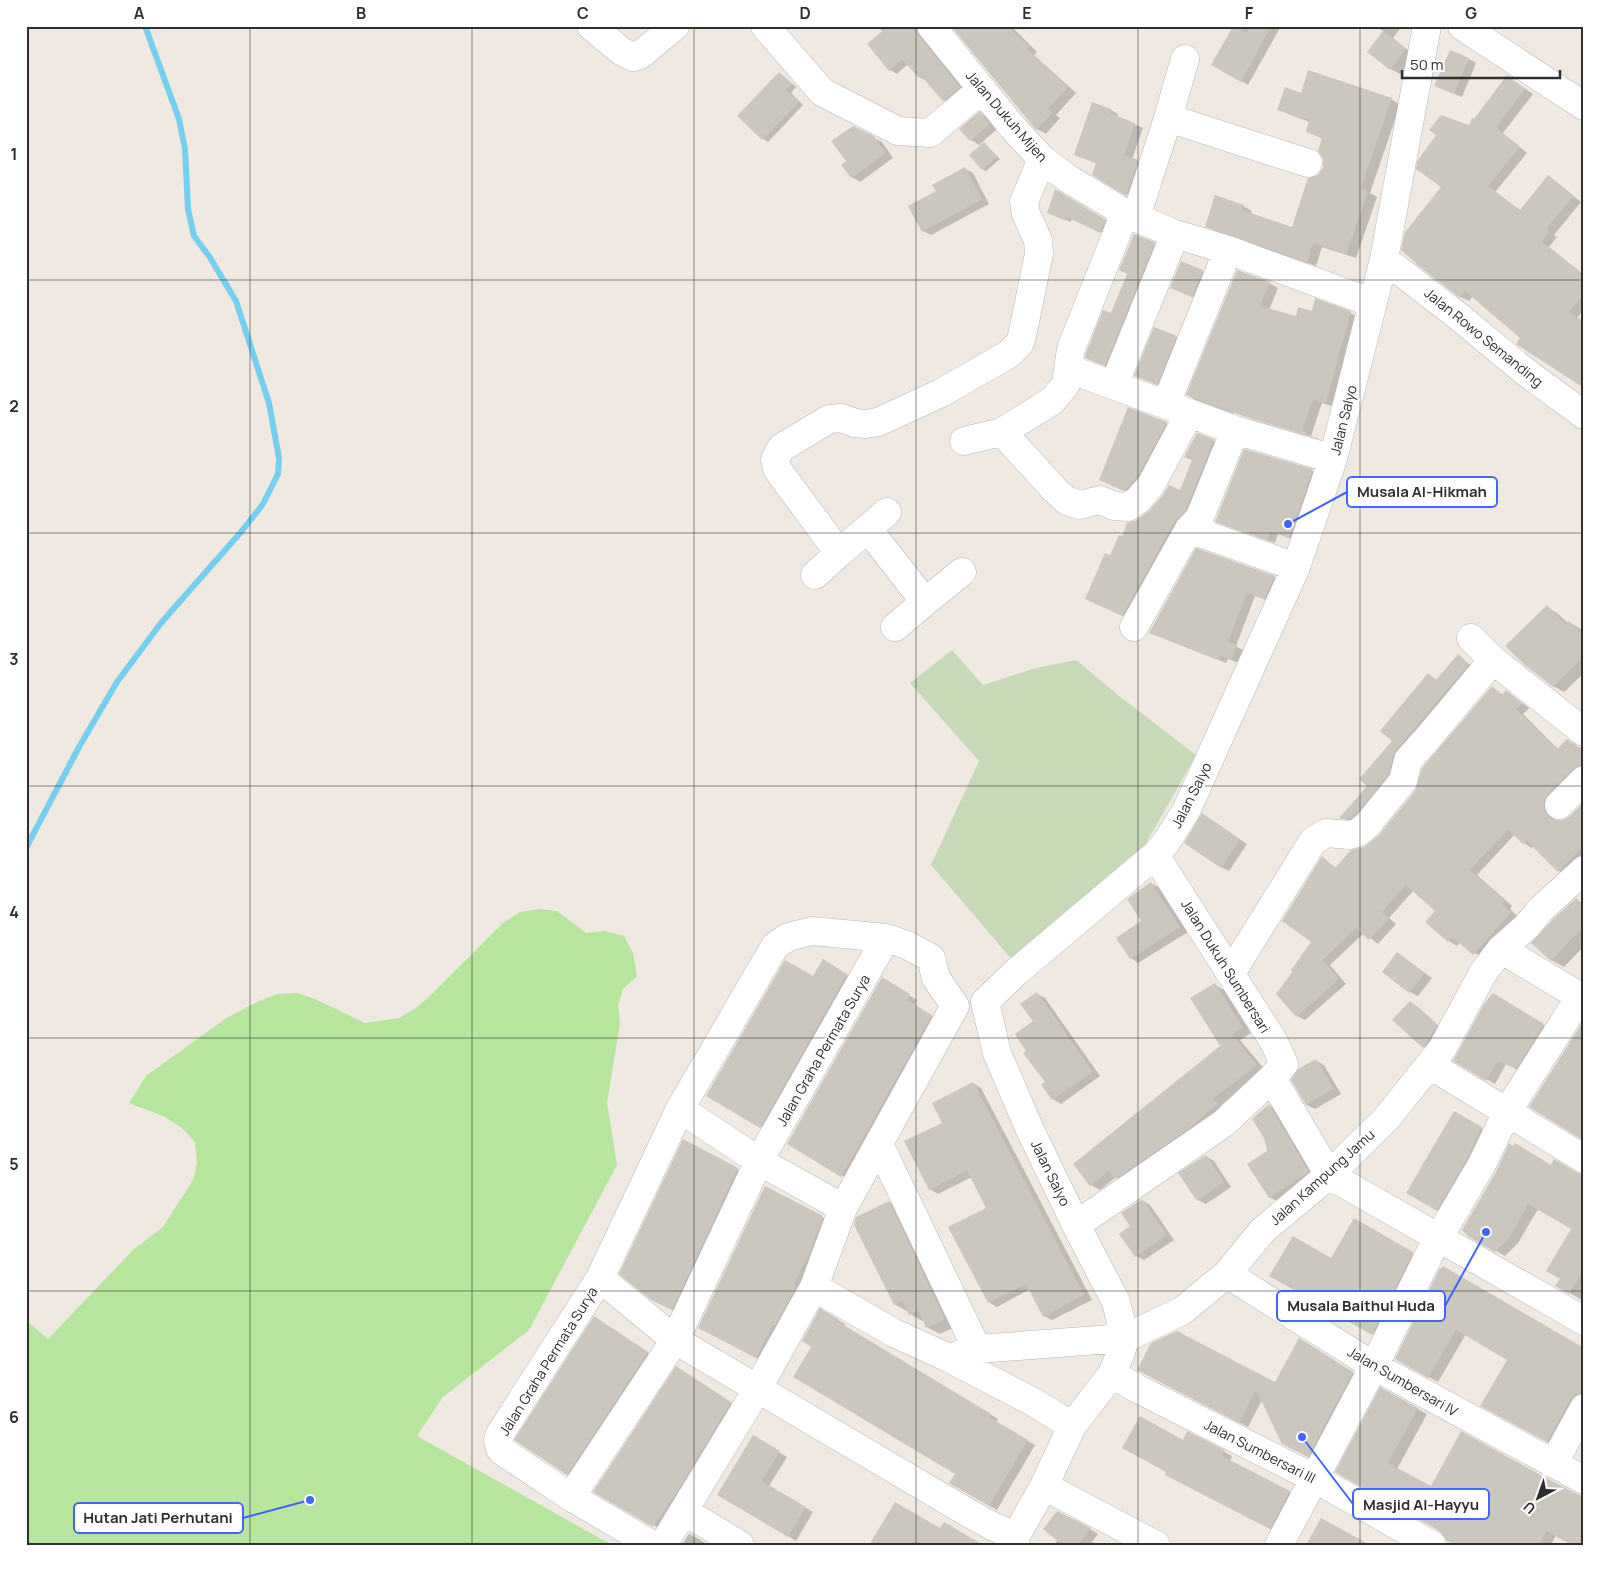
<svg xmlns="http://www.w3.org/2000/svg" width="1610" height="1571" viewBox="0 0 1610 1571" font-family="Manrope,sans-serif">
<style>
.green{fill:#b6e59e}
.cemetery{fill:#c8d9b8}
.shadow{fill:#0003}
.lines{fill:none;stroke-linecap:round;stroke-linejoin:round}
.stream{stroke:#75cff0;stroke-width:6}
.building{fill:#cbc7bf}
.minor-casing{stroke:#b4b7c1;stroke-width:29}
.minor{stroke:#fff;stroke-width:28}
.grid{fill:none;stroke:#2e2e2e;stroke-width:1;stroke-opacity:0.55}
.labels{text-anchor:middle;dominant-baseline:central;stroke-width:5;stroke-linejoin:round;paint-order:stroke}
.street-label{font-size:14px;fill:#2e2e2e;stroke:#fff}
.leader{fill:none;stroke:#4264fb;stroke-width:2}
.callout-dot{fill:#4264fb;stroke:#fff;stroke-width:2}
.callout{fill:#fff;stroke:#4264fb;stroke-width:2}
.callout-label{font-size:15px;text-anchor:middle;font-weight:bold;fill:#2e2e2e}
.neatline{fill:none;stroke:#2e2e2e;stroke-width:2}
.grid-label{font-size:16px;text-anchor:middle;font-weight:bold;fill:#2e2e2e}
</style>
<rect width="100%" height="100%" fill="#efe9e1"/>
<path class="green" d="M539,909L557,911L586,933L605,931L624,936L633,953L637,976L623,989L618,1005L620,1023L607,1103L617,1165L529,1330L443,1397L417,1436L612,1545H26V1320L48,1339L133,1250L163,1227L193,1180L197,1163L195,1142L182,1128L165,1117L129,1103L146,1076L225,1019L259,1001L278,994L297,993L315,999L365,1023L399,1018L416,1008L431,995L503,923L520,912Z"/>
<path class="cemetery" d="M952,650L983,685L1036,668L1076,660L1118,695L1196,755L1140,854L1014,962L931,865L979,761L910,683Z"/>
<path class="shadow" d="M878,26H923L967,92L951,105L944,100L927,81L919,77L908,64L897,74L890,70L883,32Z
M953,26H1011L1037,52L1034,55L1076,93L1056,115L1060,118L1046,134L1037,129Z
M1235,26H1281L1248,85L1213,64Z
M1376,26H1402L1393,38L1414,55L1400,74L1391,69L1384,32Z
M1469,59L1476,63L1462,97L1444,90Z
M780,73L796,87L791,93L803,105L768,142L763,139L739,116Z
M1508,77L1533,94L1503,133L1527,153L1495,192L1521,211L1556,182L1581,202L1554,235L1557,237L1549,247L1584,275V309L1577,318L1522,338L1473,296L1469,301L1461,297L1443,186L1469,126Z
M1301,94L1391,99L1400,105L1370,193L1377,197L1356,258L1322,247L1316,266L1215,231L1206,226L1243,206L1252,211L1251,214L1293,229L1324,169L1323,139L1307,131L1310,122L1288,114L1279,109Z
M1111,110L1118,114L1117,117L1143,128L1132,159L1145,165L1135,199L1094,174L1097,164L1075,154Z
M980,113L988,117L997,129L979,145L971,140Z
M874,138L882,142L893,158L860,182L852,177L848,162Z
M985,144L1000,159L986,171L982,169Z
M965,169L973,173L989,204L931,235L923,231L937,192Z
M1056,191L1112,224L1107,235L1072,219L1071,222L1048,213Z
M1154,244L1162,248L1113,369L1095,362L1087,358Z
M1182,262L1211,275L1200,300L1172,288Z
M1269,283L1278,288L1269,310L1297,317L1312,313H1350L1358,317L1335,407L1322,403L1311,436L1320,439L1250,419H1248L1308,436L1304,432L1234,412V414L1196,400L1188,395Z
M1176,337L1184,341L1165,388L1136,376Z
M1129,409L1174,427L1133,494L1101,480Z
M1197,434L1222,445L1193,515L1131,619L1094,603L1111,557L1122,538L1138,521L1180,492L1193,460Z
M1312,471L1320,475L1297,541L1278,534L1275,543L1224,525L1216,521Z
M1274,577L1282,582L1272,602L1255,596L1236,646L1244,651L1239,663L1228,659L1226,663L1150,632Z
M1547,607L1557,613L1568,623L1569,622L1579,628L1584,632V673L1564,692L1553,686Z
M1458,656L1476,669L1396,778L1351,822L1341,817L1369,786L1428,675L1438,681Z
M1492,687L1503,695L1507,692L1529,708L1523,714L1558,749L1584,750V772L1552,814L1556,821H1563L1570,817L1584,804V858L1567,876L1559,871L1534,846L1532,848L1524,843L1515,834L1477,875L1512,906L1510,909L1518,917L1482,958L1460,942L1457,946L1449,941L1437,911L1414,890L1389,918L1396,924L1378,944L1364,933L1330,965L1346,984L1305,1020L1297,1016L1313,942L1322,858L1336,868L1381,835L1416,791Z
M1210,820L1247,844L1229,871L1221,867Z
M1151,883L1159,888L1188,932L1138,963L1131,958L1143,922Z
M1576,900L1584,904V946L1564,967L1551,960Z
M1398,954L1432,978L1418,996L1410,992Z
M823,961L855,980L768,1131L708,1095L814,978Z
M882,979L917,1000L914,1006L939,1020L850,1180L788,1144Z
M1215,985L1224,990L1251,1033L1240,1040L1265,1070L1221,1105L1226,1110L1125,1183L1116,1177L1100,1190L1091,1185L1222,1047Z
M1037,994L1045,998L1100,1076L1061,1104L1053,1099L1043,1085L1047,1083L1028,1051L1034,1021Z
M1493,995L1551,1030L1524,1073L1506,1064L1495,1084L1454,1060Z
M1410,1002L1418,1007L1444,1031L1431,1051L1424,1047Z
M1316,1061L1324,1065L1341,1094L1315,1109L1307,1105L1293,1080Z
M973,1083L981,1088L1092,1300L1052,1320L1044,1316L1030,1289L997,1307L989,1302L988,1208L972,1177L938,1194L930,1189L943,1123Z
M1269,1105L1277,1110L1316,1176L1277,1201L1269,1197Z
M1455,1112L1489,1133L1445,1214L1408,1192Z
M683,1141L746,1174L680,1314L661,1304Z
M1206,1156L1214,1161L1231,1187L1206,1204L1198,1200Z
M1552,1166L1584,1176V1301L1557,1286L1561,1279L1573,1229L1538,1209L1518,1243L1505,1256L1469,1236Z
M765,1188L831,1222L764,1362L707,1332Z
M1142,1200L1150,1205L1174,1240L1144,1260L1136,1256L1131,1226Z
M889,1202L901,1210L957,1326L940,1334L927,1327L924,1320L922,1321L910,1314L909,1310L907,1311L894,1304Z
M1355,1220L1421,1258L1381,1339L1271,1276L1331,1260Z
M1441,1270L1584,1350V1402L1557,1447L1491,1411L1509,1359L1466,1334L1438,1382L1396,1359Z
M820,1310L845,1324L844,1327L998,1419L996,1423L1035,1445L997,1510L951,1483L956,1473Z
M602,1322L655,1357L575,1479L567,1474Z
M1308,1344L1361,1378L1317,1461L1293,1449L1262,1400L1248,1427L1147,1375L1275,1383Z
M684,1372L738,1408L662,1530L595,1491Z
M1381,1389L1427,1414L1397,1469L1431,1487L1576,1495L1551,1545H1457L1417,1514L1383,1494L1381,1497L1337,1472Z
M1188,1433L1232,1456L1230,1461L1297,1496L1278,1533L1174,1479L1183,1441Z
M754,1437L787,1457L769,1486L813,1512L796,1541L719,1495Z
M1090,1529L1098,1534L1092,1542L1097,1545H1054L1058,1540Z
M689,1534L697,1538L708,1545H682Z"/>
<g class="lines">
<path class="stream" d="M26,848L79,747L117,682L161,623L241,532L263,504L278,474L279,458L269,403L236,301L209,256L194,236L188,209L185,149L179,119L145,26"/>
</g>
<path class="building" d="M888,26H916L919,36L960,87L943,101L921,76L919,78L902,59L889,71L867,44Z
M951,26H1007L1029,46L1027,49L1068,87L1048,109L1052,113L1036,130Z
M1233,26L1246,32L1250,26H1271L1241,82L1211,65Z
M1383,31L1406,49L1390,70L1367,52Z
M1450,50L1469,58L1454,94L1434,86Z
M1308,70L1392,98L1361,188L1368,191L1346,254L1313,243L1307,262L1205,227L1215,195L1244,205L1242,210L1292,227L1308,178L1318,175L1323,168V159L1318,151L1322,138L1306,132L1309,120L1277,110L1285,87L1301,93Z
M779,72L792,84L786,90L799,102L762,140L737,116Z
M1507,75L1525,89L1496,127L1520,147L1488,186L1520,210L1548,175L1574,196L1546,229L1549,232L1542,242L1584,275V294L1569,312L1584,322V388L1516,344L1520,338L1465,291L1460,298L1416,264V263L1401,250L1405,232L1441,187L1416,169L1418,160L1436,135L1429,130L1441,115L1469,125L1472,118L1474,119Z
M1092,102L1111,109L1110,113L1135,123L1124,155L1138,160L1126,196L1092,175L1096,163L1074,155Z
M980,111L990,124L970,141L959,129Z
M853,126L874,136L886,153L851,178L841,165L846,161L831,141Z
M984,142L997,157L982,170L969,155Z
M965,167L982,199L922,232L908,206L936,191L932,185Z
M1055,189L1106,220L1100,233L1065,216L1064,220L1047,213Z
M1134,234L1155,242L1105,366L1085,358L1086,353L1103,310L1111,313L1127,274L1119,270Z
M1181,261L1203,270L1192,297L1170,288Z
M1237,270L1270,282L1260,306L1296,316L1298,307L1312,311L1315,298L1351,311L1326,403L1313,400L1302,432L1319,439L1240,415L1186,395Z
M1154,327L1177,336L1157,385L1134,376Z
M1128,407L1167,422L1138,476L1124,491L1099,480Z
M1197,433L1214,439L1186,510L1175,521L1122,616L1085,599L1105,553L1110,555L1119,535L1122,536L1127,523L1137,520L1150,510L1163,495L1169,485L1180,490L1192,460L1184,457Z
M1244,449L1313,469L1289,538L1270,531L1267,540L1215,522Z
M1196,548L1275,576L1264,599L1247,593L1228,642L1237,645L1231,660L1220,655L1218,660L1149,633Z
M1547,605L1565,624L1569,621L1584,636V656L1553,687L1525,665L1505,646Z
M1458,654L1469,664L1396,750L1393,756L1389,774L1357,813L1351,818L1341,819L1340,817L1367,786L1359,779L1392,741L1380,731L1428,673L1436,680Z
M1492,686L1502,695L1506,690L1522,703L1516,709L1557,749L1567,739L1584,750V765H1580L1573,769L1548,794L1544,801V809L1548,816L1555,820H1563L1570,816L1584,802V845L1558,872L1527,841L1523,844L1508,829L1470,870L1505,901L1502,904L1511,912L1473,955L1452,937L1448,942L1425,922L1435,911L1406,885L1382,912L1389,919L1369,940L1356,928L1323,960L1339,979L1296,1017L1276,994L1292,972L1291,970L1311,942L1282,921L1322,856L1335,868L1351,850L1364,847L1380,834L1415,791L1422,768Z
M1202,813L1240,839L1221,868L1184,843Z
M1151,882L1180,927L1130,959L1116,938L1141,921L1127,899Z
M1576,898L1584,906V926L1551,961L1531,943L1552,920Z
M1397,952L1425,973L1409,993L1382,972Z
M823,959L847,974L760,1128L706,1096L785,960L813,976Z
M882,977L910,994L907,1000L932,1015L841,1177L787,1144Z
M1215,983L1243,1028L1232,1034L1257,1065L1213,1099L1218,1104L1188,1129L1116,1179L1109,1171L1090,1186L1073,1164L1220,1046L1190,998Z
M1037,992L1093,1072L1052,1100L1041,1085L1045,1082L1023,1053L1026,1051L1015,1034L1033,1021L1020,1004Z
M1493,993L1544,1024L1516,1069L1498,1061L1486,1081L1453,1061L1484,1004Z
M1410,1001L1437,1025L1423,1048L1392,1020Z
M1584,1020V1141L1529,1107Z
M1316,1059L1334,1089L1306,1105L1291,1080L1298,1069Z
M973,1082L1084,1295L1043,1317L1026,1284L988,1303L948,1227L986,1208L967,1171L929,1190L904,1141L942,1123L932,1103Z
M1269,1104L1309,1172L1269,1198L1247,1164L1267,1151L1264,1138L1252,1119Z
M1454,1111L1482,1127L1468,1157L1437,1211L1406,1193Z
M683,1139L738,1168L672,1310L651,1300L619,1274Z
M1509,1143L1513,1146L1515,1143L1551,1165L1554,1159L1576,1172L1584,1175V1269L1569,1294L1555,1286L1560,1279L1546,1271L1571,1229L1528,1204L1509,1238L1495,1252L1469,1237L1462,1230L1496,1172Z
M1206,1155L1224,1182L1197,1201L1178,1173Z
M765,1186L823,1216L810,1252L794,1284L797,1286L775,1325L773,1324L756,1358L698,1328Z
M1142,1199L1167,1235L1135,1257L1119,1234L1130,1226L1121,1213Z
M889,1201L945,1319L926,1328L918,1310L909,1315L902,1301L894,1305L854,1225L856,1217Z
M1354,1218L1413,1252L1372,1335L1269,1276L1293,1236L1331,1258Z
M1443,1266L1584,1348V1392L1576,1394L1570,1400L1547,1442L1480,1406L1507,1360L1456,1330L1428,1378L1395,1359L1440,1268L1441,1269Z
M820,1308L838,1319L837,1321L991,1414L989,1417L1028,1440L989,1506L949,1483L955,1474L793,1377L811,1347L802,1341Z
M594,1316L648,1352L567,1475L514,1440Z
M1177,1331L1275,1382L1299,1338L1353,1372L1308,1457L1282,1444L1256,1390L1239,1423L1137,1370L1151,1343Z
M676,1366L731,1402L682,1484L653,1527L593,1492Z
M1380,1387L1418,1408L1388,1463L1431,1486L1461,1431L1546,1478L1577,1494L1584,1496V1545H1572L1546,1531L1539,1545H1455L1446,1540L1440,1531L1414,1517L1415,1514L1373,1490L1371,1493L1335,1472Z
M1140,1416L1183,1440L1187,1431L1225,1450L1222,1456L1290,1491L1270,1529L1165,1475L1166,1472L1122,1448Z
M753,1435L780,1451L762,1481L806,1507L788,1537L717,1495Z
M895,1502L940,1528L944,1522L983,1545H869Z
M1057,1511L1091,1528L1078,1545H1062L1043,1529Z
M1321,1518L1370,1545H1306Z"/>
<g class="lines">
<g class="minor-casing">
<path id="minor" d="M591,26L621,51L633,57L640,55L675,26
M765,26L822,92L898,131L930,133L982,89
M931,26L1014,129L1042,159L1067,178L1125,213L1175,234L1228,250L1373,303
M1462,26L1584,106
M1168,118L1185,59
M1136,217L1168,118L1308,163
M1384,259L1458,316L1523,370L1584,415
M1069,369L1235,430L1333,459
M1114,385L1175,234
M1166,404L1228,250
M1235,430L1199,519L1189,529L1296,567
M1002,432L1052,401L1066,384L1071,349L1125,213
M964,441L1002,432L1055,490L1067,501L1080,505L1100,500L1114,506L1128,507L1138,500L1151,485L1189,414
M887,512L839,553L777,469L775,459L781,448L829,419L841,418L855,423L866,424L878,422L941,393L1009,354L1020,343L1022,336L1039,254L1038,240L1026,214L1024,202L1042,159
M868,529L925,602L962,572
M815,575L839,553
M895,627L925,602
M1134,627L1189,529
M1471,638L1493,660L1584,732
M1559,805L1584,780
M1155,855L1274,1042L1284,1064L1272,1078L1329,1175L1584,1321
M1501,949L1584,999
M1231,973L1313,841L1326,833L1350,835L1359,832L1368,824L1403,781L1408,760L1427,739L1493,660
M1430,1065L1584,1159
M680,1109L759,1161L843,1208
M879,1144L977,1349
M1076,1225L1224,1123L1272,1078
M1227,1274L1374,1366L1584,1480
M600,1278L675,1340L972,1515L994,1527L1016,1536
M814,1287L894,1333L949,1358L1035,1403L1072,1426
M949,1358L977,1349L1125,1338L1182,1311L1227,1274L1262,1231L1329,1175L1386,1119L1442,1049L1483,973L1501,949L1526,927L1541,909L1584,870
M1112,1374L1138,1389L1314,1478L1432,1545
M1553,1464L1584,1408
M1044,1486L1156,1545
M571,1497L675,1340L759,1161L886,938
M684,1511L740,1545
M653,1545L571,1497L505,1453L500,1449L498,1440L500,1434L600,1278L680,1109L775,946L788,937L812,931L886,938L907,945L931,958L936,978L955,1006
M663,1545L758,1388L814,1287L843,1208L955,1006
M1014,1545L1016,1536L1044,1486L1072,1426L1112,1374L1121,1352L1125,1338L1116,1302L1076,1225L1030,1130L997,1053L985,1002L1015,973L1155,855L1165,844L1186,811L1296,567L1333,459L1384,259L1427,26
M1279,1545L1374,1366L1431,1251L1482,1164L1507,1112L1580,997"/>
</g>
<use href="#minor" class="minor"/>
</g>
<path class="grid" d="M250,26V1545M472,26V1545M694,26V1545M916,26V1545M1138,26V1545M1360,26V1545M26,280H1584M26,533H1584M26,786H1584M26,1038H1584M26,1291H1584"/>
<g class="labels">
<g class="street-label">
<text transform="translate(1007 116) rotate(49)">Jalan Dukuh Mijen</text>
<text transform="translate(1484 337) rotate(39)">Jalan Rowo Semanding</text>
<text transform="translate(1343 420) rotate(-76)">Jalan Salyo</text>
<text transform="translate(1191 795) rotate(-63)">Jalan Salyo</text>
<text transform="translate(1226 966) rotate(58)">Jalan Dukuh Sumbersari</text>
<text transform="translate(823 1050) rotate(-60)">Jalan Graha Permata Surya</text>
<text transform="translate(1051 1173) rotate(64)">Jalan Salyo</text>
<text transform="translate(1322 1177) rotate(-42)">Jalan Kampung Jamu</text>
<text transform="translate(548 1361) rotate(-58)">Jalan Graha Permata Surya</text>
<text transform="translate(1403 1381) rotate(30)">Jalan Sumbersari IV</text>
<text transform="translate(1260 1451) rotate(27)">Jalan Sumbersari III</text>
</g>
</g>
<path class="leader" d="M1288 524L1347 492M1486 1232L1445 1306M1302 1437L1353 1504M310 1500L243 1518"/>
<g class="callout-dot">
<circle cx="1288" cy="524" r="5"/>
<circle cx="1486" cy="1232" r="5"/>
<circle cx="1302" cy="1437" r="5"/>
<circle cx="310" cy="1500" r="5"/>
</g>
<g class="callout">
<rect x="1347" y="477" width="150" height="30" rx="5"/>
<rect x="1277" y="1291" width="168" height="30" rx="5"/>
<rect x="1353" y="1489" width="136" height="30" rx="5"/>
<rect x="74" y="1503" width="169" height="30" rx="5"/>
</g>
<g class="callout-label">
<text x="1422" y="497">Musala Al-Hikmah</text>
<text x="1361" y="1311">Musala Baithul Huda</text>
<text x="1421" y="1510">Masjid Al-Hayyu</text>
<text x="158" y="1523">Hutan Jati Perhutani</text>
</g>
<rect width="1610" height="1571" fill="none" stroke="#ffffff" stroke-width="55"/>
<g transform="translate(1538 1498) rotate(221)" stroke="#ffffff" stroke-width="4" paint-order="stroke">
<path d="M0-4L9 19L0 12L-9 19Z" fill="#2e2e2e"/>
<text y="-8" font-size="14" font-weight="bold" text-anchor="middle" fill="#2e2e2e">U</text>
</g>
<path d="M1402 70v8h158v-8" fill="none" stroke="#2e2e2e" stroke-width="2.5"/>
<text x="1410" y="70" font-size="15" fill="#2e2e2e" stroke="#ffffff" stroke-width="4" paint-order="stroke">50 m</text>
<rect x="28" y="28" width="1554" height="1516" class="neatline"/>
<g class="grid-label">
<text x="139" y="19">A</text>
<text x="361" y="19">B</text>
<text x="583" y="19">C</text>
<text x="805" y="19">D</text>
<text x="1027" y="19">E</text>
<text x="1249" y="19">F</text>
<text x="1471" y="19">G</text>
<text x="14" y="160">1</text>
<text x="14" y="412">2</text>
<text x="14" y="665">3</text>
<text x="14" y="918">4</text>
<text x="14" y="1170">5</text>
<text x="14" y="1423">6</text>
</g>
</svg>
